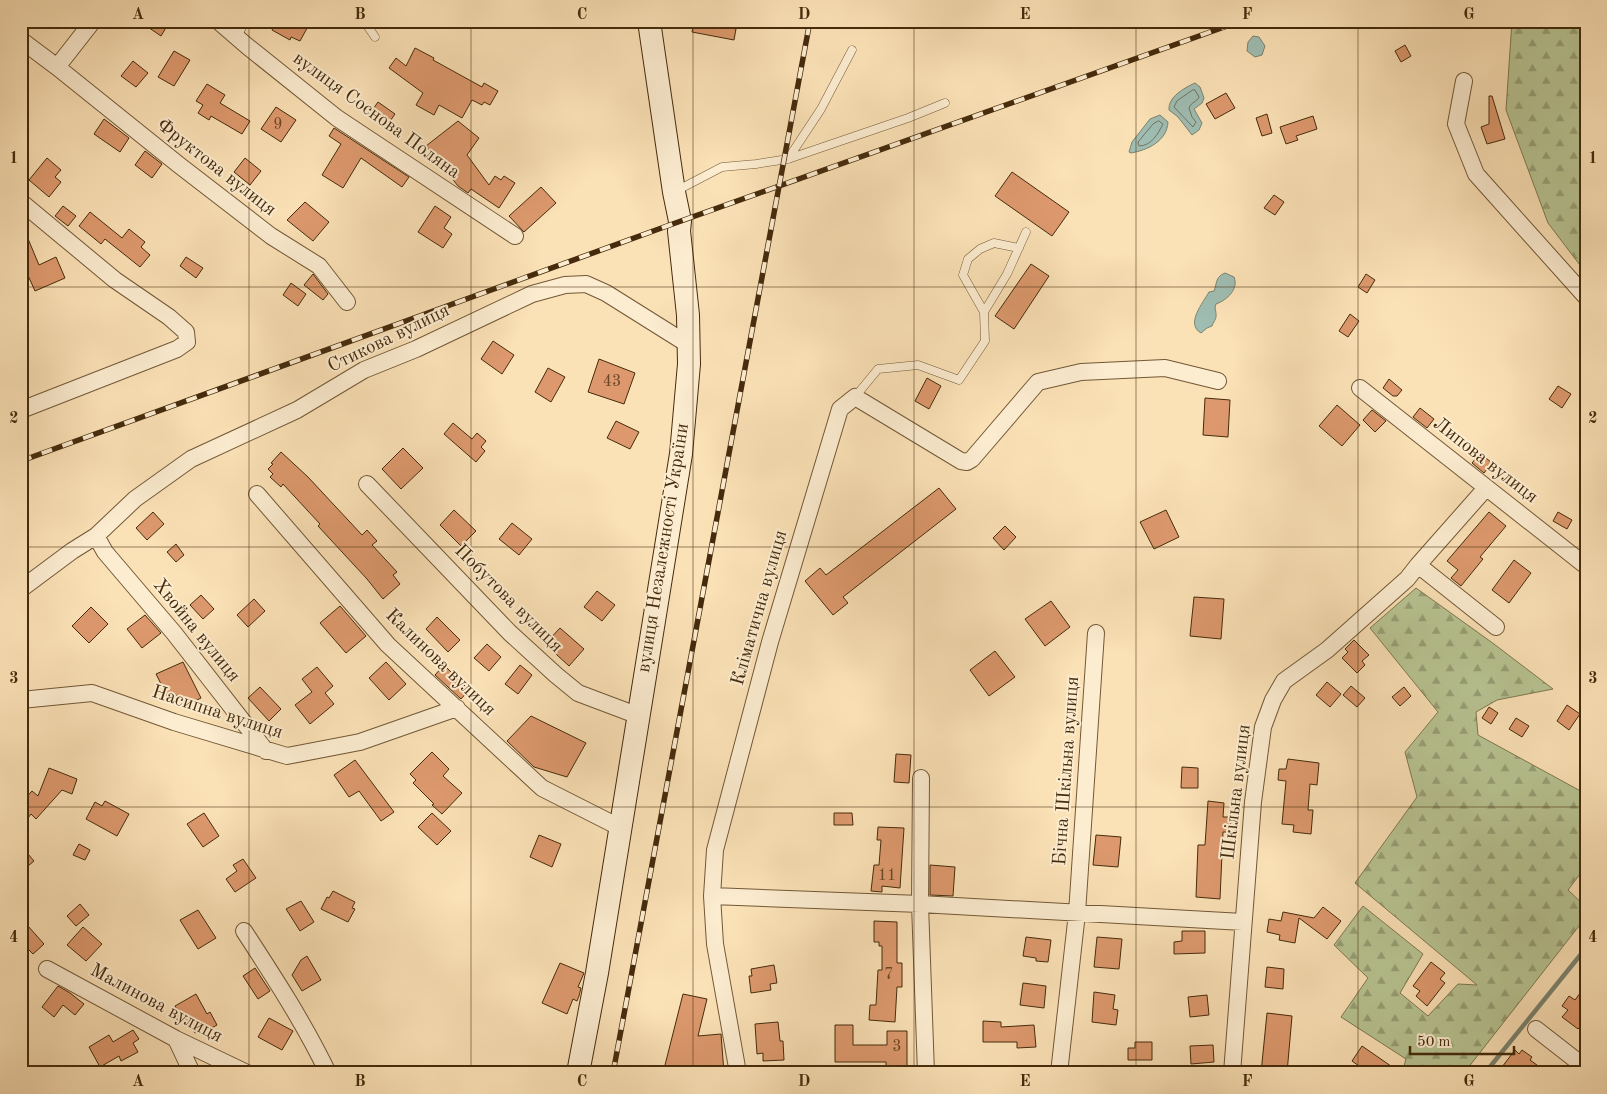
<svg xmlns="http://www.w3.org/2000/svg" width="1607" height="1094" viewBox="0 0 1607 1094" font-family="'Old Standard TT',serif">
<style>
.forest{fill:url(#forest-firs);stroke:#7e7850}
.water{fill:#9fbdb2;stroke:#7b8370}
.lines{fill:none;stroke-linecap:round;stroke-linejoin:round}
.shore{stroke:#72745f;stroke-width:1}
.stream{stroke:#7b8370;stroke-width:4.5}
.building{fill:#dd996d;stroke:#452b0c}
.lane-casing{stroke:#725836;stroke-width:9}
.street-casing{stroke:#725836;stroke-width:18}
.secondary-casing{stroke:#452b0c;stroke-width:24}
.lane{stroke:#fcecd0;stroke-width:8}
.street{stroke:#fcecd0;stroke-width:16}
.secondary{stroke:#fcecd0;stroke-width:22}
.rail-casing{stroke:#452b0c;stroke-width:5.5}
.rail{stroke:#fcecd0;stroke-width:4;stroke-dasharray:11;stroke-linecap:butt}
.grid{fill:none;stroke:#452b0c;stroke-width:1;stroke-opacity:0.55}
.labels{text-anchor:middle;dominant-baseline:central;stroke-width:4;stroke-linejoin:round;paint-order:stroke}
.number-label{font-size:16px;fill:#6b4624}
.street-label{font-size:19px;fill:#452b0c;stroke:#fcecd0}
.neatline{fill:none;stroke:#452b0c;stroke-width:2}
.grid-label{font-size:16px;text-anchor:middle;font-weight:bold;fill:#452b0c}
</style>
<defs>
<pattern id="forest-firs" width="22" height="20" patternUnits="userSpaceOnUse" patternTransform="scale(1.25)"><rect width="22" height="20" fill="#b8c493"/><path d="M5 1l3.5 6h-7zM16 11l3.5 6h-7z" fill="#979f76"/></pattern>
</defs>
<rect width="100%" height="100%" fill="#fbe1b6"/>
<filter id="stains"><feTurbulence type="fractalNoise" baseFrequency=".004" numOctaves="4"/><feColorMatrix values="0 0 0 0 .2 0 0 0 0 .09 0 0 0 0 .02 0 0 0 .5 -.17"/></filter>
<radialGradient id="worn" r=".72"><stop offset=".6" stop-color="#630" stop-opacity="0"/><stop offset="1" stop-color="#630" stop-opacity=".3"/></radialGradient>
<path class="forest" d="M1512,21H1586V273L1548,223L1506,110Z
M1416,588L1494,644L1553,689L1497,700L1476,712L1478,735L1586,794V866L1568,890L1586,907V917L1464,1073H1402L1406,1059L1341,1017L1368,978L1334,945L1363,906L1423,954L1400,993L1428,1016L1458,984L1477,985L1355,883L1417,797L1405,752L1438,712L1370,628Z"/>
<path class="water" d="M1253,36L1259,37L1265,46L1262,55L1255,57L1247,51L1248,42Z
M1195,83L1200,87L1204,98L1202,103L1194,109L1202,123L1199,130L1192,135L1178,117L1169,110C1168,97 1184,88 1195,83Z
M1160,115L1168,122C1167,141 1148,150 1131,153L1129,152L1132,142L1150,119Z
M1225,273L1234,277C1239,289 1227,300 1216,304C1214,309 1216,309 1216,314C1217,318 1213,323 1212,326L1207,328L1201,333C1185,324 1203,303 1209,292L1214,291C1217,284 1215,277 1225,273Z"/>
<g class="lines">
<path class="shore" d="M1193,90H1195L1199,97C1197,102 1191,102 1189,108L1192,117L1196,122L1193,127L1174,107L1177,101Z
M1159,121L1163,124C1158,134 1151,146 1139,146L1138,142L1153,124Z"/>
<path class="stream" d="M1485,1073L1586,948"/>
</g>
<path class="building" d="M139,21H170L161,36Z
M276,21H311L300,41L291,37L290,40L272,30Z
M694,21L736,29L734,40L692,32Z
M1405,45L1411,56L1401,62L1395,51Z
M415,48L434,58L433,60L482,87L484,83L498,91L490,105L484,102L482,105L472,100L462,118L439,105L434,115L416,105L423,93L389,68L396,58L406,66Z
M174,51L190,60L174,86L158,77Z
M133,61L148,73L136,87L121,76Z
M207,84L225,95L220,103L250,121L242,134L211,116L209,120L198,113L203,105L196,101Z
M1226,93L1235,108L1215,119L1206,104Z
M1489,96H1492L1505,139L1487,144L1481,127L1489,124Z
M378,102L395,114L386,127L369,115Z
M276,107L296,120L281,142L261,129Z
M1267,114L1272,133L1262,136L1256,118Z
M1313,116L1317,129L1296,136L1298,140L1286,144L1280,127Z
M104,119L129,138L120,152L94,134Z
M458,121L479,138L467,155L489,185L495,176L501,180L504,176L515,183L499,208L471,189L468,193L458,186L426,146Z
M334,128L409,177L402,187L361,158L343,188L322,175L341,144L329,136Z
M145,151L162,164L152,178L135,165Z
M47,158L61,170L55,177L61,182L49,197L29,180Z
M245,158L261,171L250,185L234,172Z
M1012,172L1069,212L1052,236L995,196Z
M541,187L556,203L524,232L509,216Z
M1274,195L1284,202L1275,215L1264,208Z
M305,202L329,222L313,241L287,220Z
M63,206L76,216L68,226L55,216Z
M435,206L451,217L444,228L452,234L443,248L418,232Z
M90,212L122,238L129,229L145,242L141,247L150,255L140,267L105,239L101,244L79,226Z
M21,222L39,265L56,257L65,278L35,291L26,271L28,270L21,254Z
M186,257L203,268L196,278L180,266Z
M1031,264L1049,276L1014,329L995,316Z
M313,274L328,294L323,300L304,285Z
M1366,274L1375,280L1367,293L1358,287Z
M291,283L306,294L298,306L283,295Z
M1350,314L1359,321L1348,337L1339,331Z
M493,341L514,355L502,374L481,359Z
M599,359L635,373L624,404L588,392Z
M548,368L565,377L551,402L535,392Z
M927,378L941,386L929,409L915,401Z
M1389,379L1402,390L1397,396H1393L1383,388Z
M1558,386L1571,394L1562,408L1549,399Z
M1205,398L1230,400L1228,437L1203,435Z
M1337,405L1360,425L1342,446L1319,426Z
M1420,408L1434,419L1427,428L1413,417Z
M1372,410L1386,421L1375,432L1363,420Z
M616,421L639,432L630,449L607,438Z
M453,423L472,439L477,433L486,441L481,447L485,451L476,462L444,434Z
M403,448L423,468L401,489L382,469Z
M281,452L308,477L362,535L367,530L377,541L372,545L397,572L393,575L400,584L383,599L367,579L318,526L320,524L283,484L281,487L270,477L273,474L268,469L273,464L271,463Z
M1480,453L1492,463L1484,473L1472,463Z
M939,488L956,509L843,597L848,603L833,615L805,581L820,568L826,575Z
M454,510L476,531L461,546L440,525Z
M1166,510L1179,537L1154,549L1140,522Z
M153,512L164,524L147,540L136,528Z
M1489,512L1506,526L1480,557L1483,559L1461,586L1451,578L1458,570L1447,561Z
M1558,512L1572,520L1567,529L1553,521Z
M512,523L532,539L519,555L499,539Z
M1005,526L1016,537L1004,550L993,538Z
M176,544L184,555L176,562L167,552Z
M1514,560L1531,573L1509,603L1492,590Z
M597,591L615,605L602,621L584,607Z
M201,595L214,609L203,619L190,605Z
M1194,597L1224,599L1221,639L1190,636Z
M254,599L265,611L248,627L237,615Z
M1051,601L1070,627L1045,646L1025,619Z
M340,606L366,636L346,653L320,623Z
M91,607L108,624L89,643L72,626Z
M145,615L161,633L142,648L127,629Z
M437,617L460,640L448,652L426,629Z
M560,628L584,649L569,666L545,644Z
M1354,640L1369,655L1362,661L1365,665L1357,673L1342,658L1348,652L1345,649Z
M487,644L501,657L489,671L474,658Z
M995,651L1015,677L989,696L970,670Z
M183,662L201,698L183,707L178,695L169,700L156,674Z
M386,662L406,684L389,700L369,678Z
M444,665L469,690L461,699L435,675Z
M520,665L532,675L518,694L505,684Z
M317,667L333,686L325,693L334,704L310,724L295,705L312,692L302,679Z
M1327,682L1341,694L1330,707L1316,695Z
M1351,686L1365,698L1357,707L1343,695Z
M260,687L281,709L269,721L248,698Z
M1404,687L1411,696L1400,706L1392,697Z
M1567,705L1580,714L1569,730L1557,721Z
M1489,707L1498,713L1491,724L1482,718Z
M531,716L586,743L567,777L534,767L507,741Z
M1516,718L1529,726L1522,737L1509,729Z
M432,752L449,769L443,776L462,793L442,814L432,805L434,804L413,783L416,780L410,774Z
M896,754L911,755L909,783L894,782Z
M1288,759L1319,763L1317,785L1310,784L1308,810H1313L1311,834L1293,832L1294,825L1282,824L1286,781L1278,780L1279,769H1286Z
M355,760L394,812L381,821L359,791L349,797L334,775Z
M1182,767L1198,768V788H1181Z
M49,768L77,779L72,794L62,790L36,819L31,814L28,818L21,812V803L32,791L38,796Z
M105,801L129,814L117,836L86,819L95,802L102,806Z
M1208,801L1224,803L1223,817H1231L1230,832H1223L1220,899L1196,897L1198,845H1205Z
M204,813L219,836L203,847L187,824Z
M432,813L451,831L437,845L418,827Z
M834,813H852L853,825H834Z
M878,827L904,828L900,888L882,886V892L871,891L874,865H879L881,840H877Z
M539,835L561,844L552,867L530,857Z
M1096,835L1121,837L1118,867L1093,865Z
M79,844L90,850L85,860L73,855Z
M21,846L34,861L21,872Z
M243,859L256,878L235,892L226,879L237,871L233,865Z
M930,865L955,867L953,896L930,895Z
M333,891L355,902L352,908L355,909L348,922L321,909L327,897L329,898Z
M301,901L314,922L300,931L286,909Z
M80,904L89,915L76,926L67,916Z
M1323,907L1341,921L1327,939L1299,918L1295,943L1279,940L1280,935L1267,932L1269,919L1281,921L1283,912L1314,918Z
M198,910L216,938L198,949L180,920Z
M874,921L897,922V963H902V987H897L895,1022L869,1020L870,1005H876L878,970H882V946H879V942H874Z
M28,926L44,944L33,954L21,942V932Z
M83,927L102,944L86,961L67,945Z
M1182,931H1205V953L1174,954V942L1182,941Z
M1026,937L1051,940L1048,962L1036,961V958L1023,956Z
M1097,937L1122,939L1119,969L1094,967Z
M307,956L321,980L302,991L292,975L301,960Z
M1431,962L1445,973L1440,979L1445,983L1427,1006L1416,996L1420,991L1413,986Z
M560,963L584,973L578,987L581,988L579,996L577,1001L573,999L567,1014L542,1003Z
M774,965L777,983L770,984L771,990L751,993L749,976H752L751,969Z
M1267,967L1284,969L1283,989L1265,987Z
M255,968L270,991L258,999L243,976Z
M1023,983L1046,986L1044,1008L1020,1005Z
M1586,985V1019L1578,1029L1562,1017L1568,1010L1562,1006L1569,996L1575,1000Z
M58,986L70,993L84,1004L75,1015L63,1005L54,1017L42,1007Z
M1094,992L1115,995L1113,1009L1118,1010L1116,1025L1092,1022Z
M196,994L207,1014L210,1012L217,1025L206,1031L204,1028L195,1033L189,1023L184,1026L181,1020L178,1022L173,1012L177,1010L175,1006Z
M683,994L707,999L698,1036L721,1034L724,1073H663Z
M1207,995L1209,1015L1190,1017L1188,997Z
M1267,1013L1292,1016L1287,1073H1261Z
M269,1018L293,1031L282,1050L258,1037Z
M983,1021L1001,1022V1027L1034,1025L1036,1047L1017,1048V1042H983Z
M778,1022L780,1041H783L784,1060L763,1061V1053L757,1054L755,1024Z
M835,1025H853V1045H887V1031H907V1073H886V1062H835Z
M133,1030L139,1039L133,1043L138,1052L121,1061L119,1056L100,1067L89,1047L109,1035L113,1042Z
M1135,1042H1152V1060H1128V1048H1135Z
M1213,1045L1214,1062L1191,1064L1190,1046Z
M1362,1046L1401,1073H1369L1352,1061Z
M1515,1050L1519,1054L1522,1050L1532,1057L1530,1060L1548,1073H1509L1502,1067Z"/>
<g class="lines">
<g class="lane-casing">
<path id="lane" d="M364,21L375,37
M237,37L245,21
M788,159L821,109L852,50
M676,191L722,167L756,164L788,159L908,118L945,103
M984,312L963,275L968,259L980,249L994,243L1019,248
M855,397L878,369L918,365L959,380L985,341L984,312L1007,274L1026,232"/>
</g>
<g class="street-casing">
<path id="street" d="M218,21L247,46L337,118L515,236
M21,40L57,67L93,21
M57,67L179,165L271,236L319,266L347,302
M1464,81L1456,124L1476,174L1586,297
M21,202L115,280L169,317L186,332L187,342L177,349L21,410
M1360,388L1586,566
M367,484L510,633L556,675L578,693L639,716
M257,494L388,645L542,788L621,828
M96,536L105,552L174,633L266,751
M1418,565L1496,627
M21,589L72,551L96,536L135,499L191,459L297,410L364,370L416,349L532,294L565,285L586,284L606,293L689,345
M21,700L92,693L174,722L287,756L360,742L457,708
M921,778L920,904L926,1073
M712,896L920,904L1243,922
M244,931C274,977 304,1023 328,1073
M47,969L176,1039L247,1073
M1536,1029L1586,1068
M176,1039L192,1073
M738,1073L715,944L712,896L715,850L770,642L840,409L855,397L961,461L967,462L972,459L1038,382L1081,372L1165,368L1218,381
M1059,1073L1077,913L1096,633
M1232,1073L1253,802L1263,727L1273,700L1284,681L1327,650L1407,579L1418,565L1486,488"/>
</g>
<g class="secondary-casing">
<path id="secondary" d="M578,1073L597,973L681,454L689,364L688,315L679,231L680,221L674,192L649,21"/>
</g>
<use href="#lane" class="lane"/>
<use href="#street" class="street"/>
<use href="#secondary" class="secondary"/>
<g class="rail-casing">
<path id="rail" d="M21,461L667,226L1241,21
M613,1073L810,21"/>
</g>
<use href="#rail" class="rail"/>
</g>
<path class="grid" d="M249,21V1073M471,21V1073M693,21V1073M914,21V1073M1136,21V1073M1358,21V1073M21,287H1586M21,547H1586M21,807H1586"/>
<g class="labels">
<g class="number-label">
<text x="278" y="125">9</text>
<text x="612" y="382">43</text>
<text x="887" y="876">11</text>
<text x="889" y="975">7</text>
<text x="897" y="1047">3</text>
</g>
<g class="street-label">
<text transform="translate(376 116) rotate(36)">вулиця Соснова Поляна</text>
<text transform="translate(216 168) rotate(38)">Фруктова вулиця</text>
<text transform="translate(389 339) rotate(-26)">Стикова вулиця</text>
<text transform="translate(1485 461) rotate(38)">Липова вулиця</text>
<text transform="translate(664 548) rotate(-81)">вулиця Незалежності України</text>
<text transform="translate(508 599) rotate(45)">Побутова вулиця</text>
<text transform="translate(760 608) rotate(-74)">Кліматична вулиця</text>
<text transform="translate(196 631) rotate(51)">Хвойна вулиця</text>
<text transform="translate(440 663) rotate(44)">Калинова вулиця</text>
<text transform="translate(217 713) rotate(18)">Насипна вулиця</text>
<text transform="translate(1067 771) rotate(-86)">Бічна Шкільна вулиця</text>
<text transform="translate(1237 792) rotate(-83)">Шкільна вулиця</text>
<text transform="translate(156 1004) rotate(28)">Малинова вулиця</text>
</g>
</g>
<rect width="1607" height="1094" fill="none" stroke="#fbe1b6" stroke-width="55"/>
<path d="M1410 1046v8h104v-8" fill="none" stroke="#452b0c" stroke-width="2.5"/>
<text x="1417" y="1046" font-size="15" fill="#452b0c" stroke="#fcecd0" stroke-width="4" paint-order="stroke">50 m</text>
<rect x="28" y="28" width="1552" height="1038" class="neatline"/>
<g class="grid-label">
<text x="138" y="19">A</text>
<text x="360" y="19">B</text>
<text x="582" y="19">C</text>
<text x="804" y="19">D</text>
<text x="1025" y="19">E</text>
<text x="1247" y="19">F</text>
<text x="1469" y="19">G</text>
<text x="14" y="163">1</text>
<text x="1593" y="163">1</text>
<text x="14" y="423">2</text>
<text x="1593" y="423">2</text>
<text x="14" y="683">3</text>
<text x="1593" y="683">3</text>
<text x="14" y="942">4</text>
<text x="1593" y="942">4</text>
<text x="138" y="1086">A</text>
<text x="360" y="1086">B</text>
<text x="582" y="1086">C</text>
<text x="804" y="1086">D</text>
<text x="1025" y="1086">E</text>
<text x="1247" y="1086">F</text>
<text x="1469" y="1086">G</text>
</g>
<rect width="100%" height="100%" filter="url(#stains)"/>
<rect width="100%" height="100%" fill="url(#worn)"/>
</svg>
